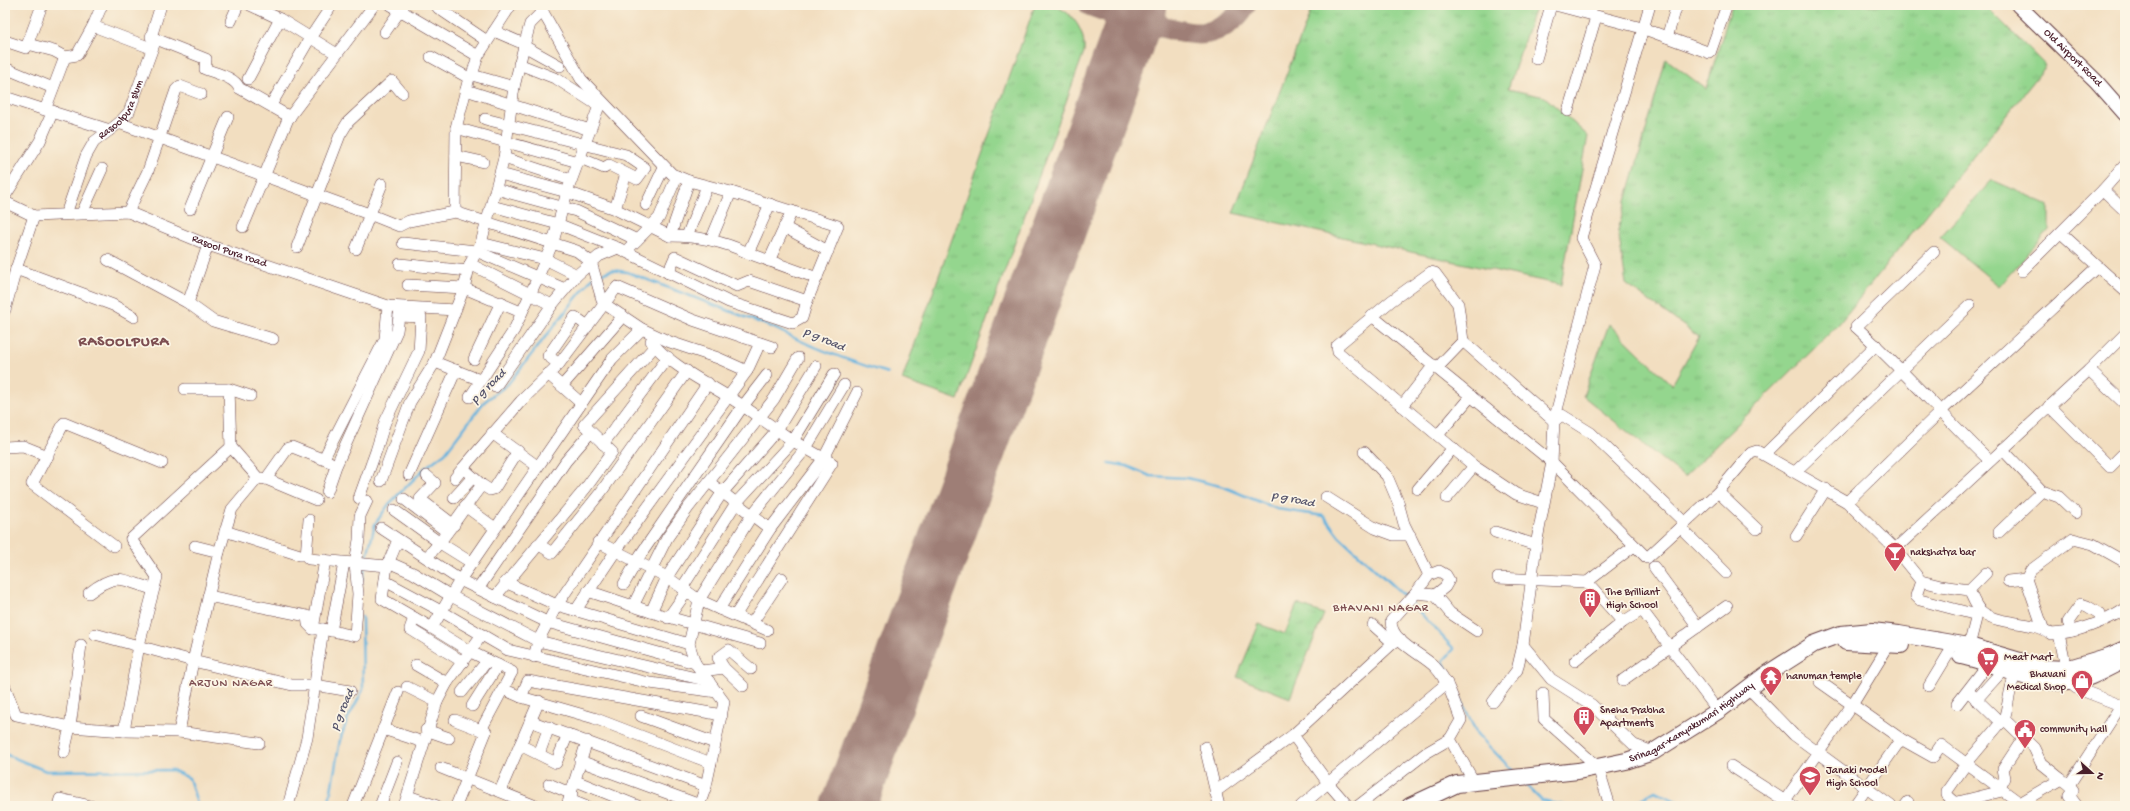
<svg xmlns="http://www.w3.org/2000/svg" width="2130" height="811" viewBox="0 0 2130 811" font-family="'Gochi Hand',sans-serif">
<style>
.grass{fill:url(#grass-tufts);stroke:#6f7a5c}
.park{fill:#94d68e;stroke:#6f7a5c}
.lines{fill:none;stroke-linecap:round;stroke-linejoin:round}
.stream{stroke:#64b2de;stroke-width:2.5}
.taxiway{stroke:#9e7e76;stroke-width:22}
.runway{stroke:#9e7e76;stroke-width:55}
.minor-casing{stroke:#633c41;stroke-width:12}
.major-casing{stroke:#633c41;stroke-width:16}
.highway-casing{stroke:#633c41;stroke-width:18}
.minor{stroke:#fff;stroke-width:11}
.major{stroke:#fff;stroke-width:14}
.highway{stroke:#fff;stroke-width:16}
.labels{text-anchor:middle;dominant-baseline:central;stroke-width:3.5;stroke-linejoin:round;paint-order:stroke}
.street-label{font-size:11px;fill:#4a1f2b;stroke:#fcf5e5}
.poi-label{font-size:11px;fill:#4a1f2b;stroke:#fcf5e5;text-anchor:start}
.water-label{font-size:12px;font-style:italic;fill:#53526a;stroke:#fcf5e5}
.neighbourhood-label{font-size:12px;letter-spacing:1px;fill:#7d4e51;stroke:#fcf5e5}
.district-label{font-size:15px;font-weight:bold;letter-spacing:1px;fill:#7d4e51;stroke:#fcf5e5}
</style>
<defs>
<pattern id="grass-tufts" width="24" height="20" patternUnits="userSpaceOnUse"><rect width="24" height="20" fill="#94d68e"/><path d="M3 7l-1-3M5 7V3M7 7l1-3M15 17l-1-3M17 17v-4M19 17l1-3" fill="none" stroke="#81b77b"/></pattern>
</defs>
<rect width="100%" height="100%" fill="#fcf5e5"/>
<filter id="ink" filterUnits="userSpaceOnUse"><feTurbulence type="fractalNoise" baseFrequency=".025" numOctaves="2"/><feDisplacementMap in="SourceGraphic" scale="8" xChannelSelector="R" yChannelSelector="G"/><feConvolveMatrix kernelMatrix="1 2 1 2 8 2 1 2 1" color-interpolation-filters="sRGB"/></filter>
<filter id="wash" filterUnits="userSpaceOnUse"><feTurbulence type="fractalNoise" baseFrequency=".012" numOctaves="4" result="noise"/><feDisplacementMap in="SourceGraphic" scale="16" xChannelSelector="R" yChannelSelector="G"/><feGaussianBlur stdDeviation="0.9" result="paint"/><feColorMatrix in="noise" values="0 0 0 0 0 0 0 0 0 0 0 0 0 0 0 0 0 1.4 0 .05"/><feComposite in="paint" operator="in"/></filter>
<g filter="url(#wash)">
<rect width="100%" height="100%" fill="#f2dec0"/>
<path class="grass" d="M1035,5C1040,5 1046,4 1051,5C1072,10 1086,31 1084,52L958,400L902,380Z
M1313,5H1536L1508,89L1545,97L1588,136L1561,285L1233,213Z
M1732,5H1985L2046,66L1838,325L1684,477L1583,396L1609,324L1672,385L1699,337L1626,284L1618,230L1666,59L1706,89Z
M1297,604L1324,614L1290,698L1237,677L1259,624L1285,634Z"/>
<path class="park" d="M1992,180L2049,205V230L1999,286L1940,237Z"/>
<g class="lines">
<path class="stream" d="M598,275L612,270L627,272L774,328C810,347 849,361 888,373
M1109,463L1127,466L1150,476L1187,478L1224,487L1277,509L1324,516L1339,536L1407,599
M366,561L375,524L389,504L426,467L445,453L484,402L508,384L593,277
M362,580L365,567
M1411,603L1454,649L1443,661L1477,734L1514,772
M5,754L46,771L172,770L189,778L198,806
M1524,783L1542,801L1566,806
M327,806L329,802L340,740L348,718L363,690L362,617
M1613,806L1632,804L1655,791L1686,806"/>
<path class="taxiway" d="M1090,5C1118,16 1143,23 1172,29C1183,32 1195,35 1206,33C1222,29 1236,20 1245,5
M844,806L857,785"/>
<path class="runway" d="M849,806L1140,5"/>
</g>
</g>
<g filter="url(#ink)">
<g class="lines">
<g class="minor-casing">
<g id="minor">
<path d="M250,5L280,19L337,54"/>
<path d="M391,5L478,56"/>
<path d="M440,5L438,8L487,41"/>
<path d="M1555,5L1642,28L1710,53L1727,5"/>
<path d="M231,21L238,5"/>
<path d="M93,26L151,48"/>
<path d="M494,31L524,44"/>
<path d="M385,32L404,5"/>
<path d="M1667,37L1677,5"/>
<path d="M156,39L206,59L205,69C215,73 235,77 239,88L290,117"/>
<path d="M5,41L26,48L42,5"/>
<path d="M28,44L54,51L65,57"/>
<path d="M524,46L560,66"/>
<path d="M431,57L469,78"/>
<path d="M1536,59L1551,5"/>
<path d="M519,64L557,79L599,106"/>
<path d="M5,68L53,88"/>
<path d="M472,75L514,87"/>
<path d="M248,79L280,19"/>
<path d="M466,90L590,130"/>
<path d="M5,97L45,110L65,57L77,55L93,26L102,5"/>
<path d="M271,105L310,38L332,5"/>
<path d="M46,110L110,130"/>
<path d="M1568,111L1596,17"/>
<path d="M485,119L626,155L645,168L637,179L609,165L604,168L580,158"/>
<path d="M119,123L369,214L399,226L409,221L455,212L577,251L591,262L603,303L642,329L670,342L718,358L747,371"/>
<path d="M456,128L578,162"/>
<path d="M456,156L483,162"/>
<path d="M504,158L571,180"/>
<path d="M500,174L567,192L615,209L670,236L689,181"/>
<path d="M496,189L576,211L637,240L626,251"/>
<path d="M2103,190L2125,211"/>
<path d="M5,196L40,141L53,111"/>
<path id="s1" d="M5,202L34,216L128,212L208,245L388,306L455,310"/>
<path d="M770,204L748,253L817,278"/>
<path d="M646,205L664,167"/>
<path d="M492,206L558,224L618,248L729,302L793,323L802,318L807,301L838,226L731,192L689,181L672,174L581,79L539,5"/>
<path d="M190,209L228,117"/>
<path d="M615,209L626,174"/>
<path d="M128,212L148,171L176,90L180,86L201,94"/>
<path d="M455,212L456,128L469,78L472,75L478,56L511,5"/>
<path d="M82,213L102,169"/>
<path id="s2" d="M66,214L86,156L94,142L119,123L129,112L156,39L151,37L161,5"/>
<path d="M243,227L288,119L374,5"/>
<path d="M784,227L828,251"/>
<path d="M2061,233L2125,291"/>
<path d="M670,236C697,236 723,241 748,253"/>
<path d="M687,236L707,186"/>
<path d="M637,240L659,218L677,176"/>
<path d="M711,240L731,192"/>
<path d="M403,243L476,251L565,289"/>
<path d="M481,243L545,259L577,275"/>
<path d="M208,245L188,303L213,321L273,339"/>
<path d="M297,247L340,135L348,122L392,81L402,93"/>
<path d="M356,249L382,184"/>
<path d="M1934,252L1856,327C1903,369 1944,417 1989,460"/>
<path d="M108,260L188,303"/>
<path d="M769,261L792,211"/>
<path d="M400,264L468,271"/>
<path d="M470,264L552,305"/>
<path d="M16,269L113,305L134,317"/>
<path d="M2022,271L2103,190L2125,165"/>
<path d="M668,273L675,257L737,286L749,281L807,301"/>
<path d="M408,285L464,288L521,312"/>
<path d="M5,310L16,269L34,216"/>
<path d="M1372,316L1552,462L1647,558L1718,492L1751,453L1757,451L1847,502L1895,549L1921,581L1941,586L1969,590C1972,596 1976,608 1982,612C2002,627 2032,619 2051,634C2076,633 2105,622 2125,609"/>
<path d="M651,341C670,367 716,387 743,406L767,375"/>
<path d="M1463,341L1458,304L1435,273L1431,272L1391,301L1337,346L1338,352L1474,466L1516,494L1543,503"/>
<path d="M474,359L501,302"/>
<path d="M435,362L480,380"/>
<path d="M559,364L548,356L575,317L588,326"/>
<path d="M1437,368L1463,341L1554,421"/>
<path d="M2089,370L2125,404"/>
<path d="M548,374L581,403"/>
<path d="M562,386L623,316"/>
<path d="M495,387L552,305L577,275L599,256L618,248"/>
<path d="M185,389H229L231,447L258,478L266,479L316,500"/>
<path d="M229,389L250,396"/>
<path d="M470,397L514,330L538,277L553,242L567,192L599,106L603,103"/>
<path d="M1402,406L1434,365"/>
<path d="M2049,406L2110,467L2122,455L2125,458"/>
<path d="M1554,421L1562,415L1591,433L1684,522"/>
<path d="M492,433L537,466"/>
<path d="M1438,435L1471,396"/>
<path d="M603,444L668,357"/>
<path d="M5,447L23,446L48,456"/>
<path d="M2002,449L2042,491L2059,497L2076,513"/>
<path d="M1364,452L1387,476L1398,502L1404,524L1429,575"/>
<path d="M1765,454L1876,345"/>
<path d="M324,458L385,339L388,306"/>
<path d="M1796,471L1970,305"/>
<path d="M409,475L456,370"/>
<path d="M427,476L435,483L420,499L454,525"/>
<path d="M455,478L463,468"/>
<path d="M266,479L288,448L292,447L330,462"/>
<path d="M381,481L410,402L435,362L464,288L470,264L481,243L504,158L514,87L524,46L530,24L543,11"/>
<path d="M709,482L770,529"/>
<path d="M482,485L490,490L494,489L518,451"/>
<path d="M1418,489L1453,448"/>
<path d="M327,492L336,466L397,331L400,309"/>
<path d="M1718,492L1757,529"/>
<path d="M1326,497L1375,528L1394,535H1410"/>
<path d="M359,498L376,451L385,422L419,351L421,317L399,316"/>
<path d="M454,498L473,477"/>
<path d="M1447,498L1474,466"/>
<path d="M404,499L447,532"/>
<path d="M1847,502L1940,412L2097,267"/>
<path d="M465,506L495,528"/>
<path d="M394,510L440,543L472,563"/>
<path d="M309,520L306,556L309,559L387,566"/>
<path d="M1680,527L1726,573"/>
<path d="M381,528L460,580L612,359L642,329"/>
<path d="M225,531L300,555"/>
<path d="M1495,532L1536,545"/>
<path d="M1999,532L2042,491"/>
<path d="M1796,536L1826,489"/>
<path d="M398,540L387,566L382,599L432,628L460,580L495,597L585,489L612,452L584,425L655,346"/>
<path d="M598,542L667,577L699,600L719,609L770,529L824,458L857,393"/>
<path d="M538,544L552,553L601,492L687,371"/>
<path d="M114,546L32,484L64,423L162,463"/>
<path d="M195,546L219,552"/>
<path d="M1895,549L2089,370L2125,334"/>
<path d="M427,557C448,535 463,508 482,485L463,468L521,401L559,364L617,287L693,320L772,347"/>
<path d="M388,562L413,573L451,596L538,641L709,681"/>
<path d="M1654,567L1698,627"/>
<path d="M1498,578L1587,582"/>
<path d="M385,581L441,611L508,650L650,683L717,692"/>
<path d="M1921,581L1916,596L1920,600L1977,615"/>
<path d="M2008,581L2026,579"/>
<path d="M505,582L557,605L689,644"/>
<path d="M624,584L641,554L743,406L793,441L832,463L735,616L719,609"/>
<path d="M478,589L566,461L591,432"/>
<path d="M1969,590L1986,573"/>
<path d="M588,591L651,612"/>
<path d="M89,593C117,571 121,580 153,589"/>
<path d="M1416,593L1435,595L1450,613L1477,631"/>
<path d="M1435,595L1445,587L1449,580L1446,575L1439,571L1429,575L1416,593L1391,621C1391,642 1422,654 1435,667C1449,682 1454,702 1461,720L1450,739L1474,782"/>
<path d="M208,596L307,616L308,624L313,629H323L355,636L358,594L355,564L359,540L360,516L367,501"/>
<path d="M495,597L547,622L695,663"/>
<path d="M633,606L667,538L688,508L774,399L798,358"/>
<path d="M576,610L615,552L747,371L760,343"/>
<path d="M735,616L767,630"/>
<path d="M414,618L410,629L463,662"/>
<path d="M668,618L687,591L682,588L736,503L793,441L834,374"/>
<path d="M1623,622L1587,582L1634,546"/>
<path d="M752,623L782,578"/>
<path d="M1373,625L1393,643"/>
<path d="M432,628L471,652L512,672L481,730"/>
<path d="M2043,628L2026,579L2031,570L2073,539L2093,544L2125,562"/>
<path d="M313,629L325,560"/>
<path d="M331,631L344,563"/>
<path d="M2072,631L2068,622L2081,604L2087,606L2100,614L2101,621"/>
<path d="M95,634L193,661L219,552L232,509L258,478"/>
<path d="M2059,634L2069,682L2076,688L2125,707"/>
<path d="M760,643L651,612L667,577L722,493L777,430L816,366"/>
<path d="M1523,645L1551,679L1592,705L1634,745L1653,752"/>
<path d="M1969,646L1977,615L1981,611"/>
<path d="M534,657L538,641L557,605L708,383"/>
<path d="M1575,661L1623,622L1642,610L1718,711"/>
<path d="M416,665L447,683"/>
<path d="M702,671L724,668"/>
<path d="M1623,680L1727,606"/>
<path d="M1820,682L1901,739L1933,757L1941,745L2020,803L2061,779L2069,785L2120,707"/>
<path d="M743,686L724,668L718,658L729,650L751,669"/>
<path d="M1929,686L1949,653"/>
<path d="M5,687L16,715L70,727L124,731L179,732L193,661L292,685H315L350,691"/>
<path d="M503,689L521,697L594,718L711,763"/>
<path d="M1968,691L2001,723"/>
<path d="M462,692L488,660"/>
<path d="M1543,693L1544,719L1598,767L1610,806"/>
<path d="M1754,694L1794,735L1891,806"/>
<path d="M521,697L528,681L722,715"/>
<path d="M1976,700L2004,669"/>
<path d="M437,702L447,683L481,636"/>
<path d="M1493,702L1517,670L1523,645L1536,545L1552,462L1554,421L1595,265L1581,238L1650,5"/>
<path d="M1957,704L1988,664"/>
<path d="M472,706L498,665"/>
<path d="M641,716L715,743"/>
<path d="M2004,719C2009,704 2009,687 2016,673"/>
<path d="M455,720L486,732L456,806"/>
<path d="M530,721L706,786"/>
<path d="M383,729L423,742"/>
<path d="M426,730L449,738"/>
<path d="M124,731L139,645L157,577L131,539L231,447"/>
<path d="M179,732L259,743"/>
<path d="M1293,735L1328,783L1301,806"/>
<path d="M520,745L556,763L568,734"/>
<path d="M1205,747L1219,806"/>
<path d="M64,753L70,727L81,645"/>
<path d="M539,754L549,727"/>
<path d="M580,761L700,805"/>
<path d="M1731,766L1793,806"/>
<path d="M441,768L536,806"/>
<path d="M576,781L638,806"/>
<path d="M549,784L572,794"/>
<path d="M2069,785L2073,790L2069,795L2077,806"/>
<path d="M1999,789L2005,778L2003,769L2024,737"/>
<path d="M500,791L539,701"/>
<path d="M1215,792L1293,735L1393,643L1400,639"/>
<path d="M408,796L437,806"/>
<path d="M570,800L585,806"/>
<path d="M1956,803L1947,795V791L1966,764L2004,719L2034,748L2041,763L2061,779"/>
<path d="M1950,804L2002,791"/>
<path d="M58,806L60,799L91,806"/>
<path d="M288,806L307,738L323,629"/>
<path d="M353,806L398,692"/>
<path d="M380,806L397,762"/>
<path d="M404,806L437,702L407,687"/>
<path d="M567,806L587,741"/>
<path d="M699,806L706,786L724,702L695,663L689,644L699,600L752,515L806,448L844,385"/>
<path d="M1348,806L1328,783L1447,683"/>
<path d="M1358,806L1426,753L1450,739"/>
<path d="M1781,806L1852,705L1890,643"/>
<path d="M1854,806L1901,739"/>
<path d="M1905,806L1908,802"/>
</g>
</g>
<g class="major-casing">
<g id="major">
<path id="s3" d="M2018,5L2096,81L2125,114"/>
</g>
</g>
<g class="highway-casing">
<g id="highway">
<path d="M1846,642L1901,645"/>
<path d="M1961,656C1996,663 2031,685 2068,682C2086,681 2106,669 2122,661"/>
<path id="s4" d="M1410,806L1457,784L1578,771L1626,761L1653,752L1718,711L1767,674L1814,644L1841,634L1872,631L1899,634L1969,646L2044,668L2066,669L2109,656L2125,649"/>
</g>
</g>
<use href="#minor" class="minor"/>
<use href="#major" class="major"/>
<use href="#highway" class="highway"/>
</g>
</g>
<defs>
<g id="bar-pin" transform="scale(1.15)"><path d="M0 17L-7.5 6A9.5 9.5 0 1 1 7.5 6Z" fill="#d1495b" stroke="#fcf5e5"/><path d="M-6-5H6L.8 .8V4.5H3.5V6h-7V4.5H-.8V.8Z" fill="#fff"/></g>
<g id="building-pin" transform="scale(1.15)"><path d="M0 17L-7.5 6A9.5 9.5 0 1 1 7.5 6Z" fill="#d1495b" stroke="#fcf5e5"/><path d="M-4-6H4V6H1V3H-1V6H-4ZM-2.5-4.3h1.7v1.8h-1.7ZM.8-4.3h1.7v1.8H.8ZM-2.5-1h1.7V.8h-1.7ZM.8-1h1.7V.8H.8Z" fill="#fff"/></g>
<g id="supermarket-pin" transform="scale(1.15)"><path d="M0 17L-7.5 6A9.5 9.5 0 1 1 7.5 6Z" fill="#d1495b" stroke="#fcf5e5"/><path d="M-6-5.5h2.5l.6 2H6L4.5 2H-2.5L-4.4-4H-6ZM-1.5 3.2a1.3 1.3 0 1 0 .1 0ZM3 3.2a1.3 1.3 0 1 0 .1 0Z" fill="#fff"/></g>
<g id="temple-pin" transform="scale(1.15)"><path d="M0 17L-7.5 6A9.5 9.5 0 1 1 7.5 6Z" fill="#d1495b" stroke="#fcf5e5"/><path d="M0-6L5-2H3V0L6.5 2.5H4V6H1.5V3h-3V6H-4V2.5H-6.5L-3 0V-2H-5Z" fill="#fff"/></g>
<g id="shop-pin" transform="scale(1.15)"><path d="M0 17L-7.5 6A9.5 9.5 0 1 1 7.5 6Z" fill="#d1495b" stroke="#fcf5e5"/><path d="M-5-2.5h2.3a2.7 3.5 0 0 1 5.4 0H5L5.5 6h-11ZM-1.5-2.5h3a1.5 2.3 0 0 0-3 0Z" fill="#fff"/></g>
<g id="civic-pin" transform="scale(1.15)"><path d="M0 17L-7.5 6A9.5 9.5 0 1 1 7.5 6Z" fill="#d1495b" stroke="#fcf5e5"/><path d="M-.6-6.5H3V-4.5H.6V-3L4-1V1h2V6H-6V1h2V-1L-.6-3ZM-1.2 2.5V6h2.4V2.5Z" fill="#fff"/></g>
<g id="school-pin" transform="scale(1.15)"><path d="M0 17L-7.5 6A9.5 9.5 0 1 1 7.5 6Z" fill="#d1495b" stroke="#fcf5e5"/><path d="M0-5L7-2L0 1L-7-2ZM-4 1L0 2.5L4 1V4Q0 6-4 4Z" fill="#fff"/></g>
</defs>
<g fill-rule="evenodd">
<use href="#bar-pin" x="1895" y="553"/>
<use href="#building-pin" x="1590" y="599"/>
<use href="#supermarket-pin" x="1988" y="658"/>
<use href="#temple-pin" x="1771" y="677"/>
<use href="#shop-pin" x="2082" y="681"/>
<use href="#building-pin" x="1584" y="717"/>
<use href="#civic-pin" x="2025" y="730"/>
<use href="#school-pin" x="1810" y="777"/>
</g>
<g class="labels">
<g class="street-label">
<text stroke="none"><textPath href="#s3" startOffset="76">Old Airport Road</textPath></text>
<text stroke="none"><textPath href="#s2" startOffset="121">Rasoolpura slum</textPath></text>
<text stroke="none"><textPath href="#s1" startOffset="235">Rasool Pura road</textPath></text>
<text stroke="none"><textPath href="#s4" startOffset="299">Srinagar-Kanyakumari Highway</textPath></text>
</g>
<g class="poi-label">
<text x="1910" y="553">nakshatra bar</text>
<text x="1606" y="593">The Brilliant<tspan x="1606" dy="13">High School</tspan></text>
<text x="2004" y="658">Meat Mart</text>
<text x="2066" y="675" text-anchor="end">Bhavani<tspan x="2066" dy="13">Medical Shop</tspan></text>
<text x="1786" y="677">hanuman temple</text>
<text x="1600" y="711">Sneha Prabha<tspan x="1600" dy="13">Apartments</tspan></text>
<text x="2040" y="730">community hall</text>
<text x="1826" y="771">Janaki Model<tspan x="1826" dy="13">High School</tspan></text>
</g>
<g class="water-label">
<text transform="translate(824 340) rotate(24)">p g road</text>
<text transform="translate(489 387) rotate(-44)">p g road</text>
<text transform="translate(1293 500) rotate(12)">p g road</text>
<text transform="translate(343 710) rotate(-66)">p g road</text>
</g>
<g class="neighbourhood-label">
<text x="1381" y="609">BHAVANI NAGAR</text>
<text x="231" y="684">ARJUN NAGAR</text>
</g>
<g class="district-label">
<text x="124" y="342">RASOOLPURA</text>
</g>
</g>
<rect width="2130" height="811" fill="none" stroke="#fcf5e5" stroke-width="20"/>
<g transform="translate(2092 773) rotate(111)" stroke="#fcf5e5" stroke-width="3" paint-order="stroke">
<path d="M0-3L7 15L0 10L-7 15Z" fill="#4a1f2b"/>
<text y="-6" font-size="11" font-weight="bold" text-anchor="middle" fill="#4a1f2b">N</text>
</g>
</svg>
